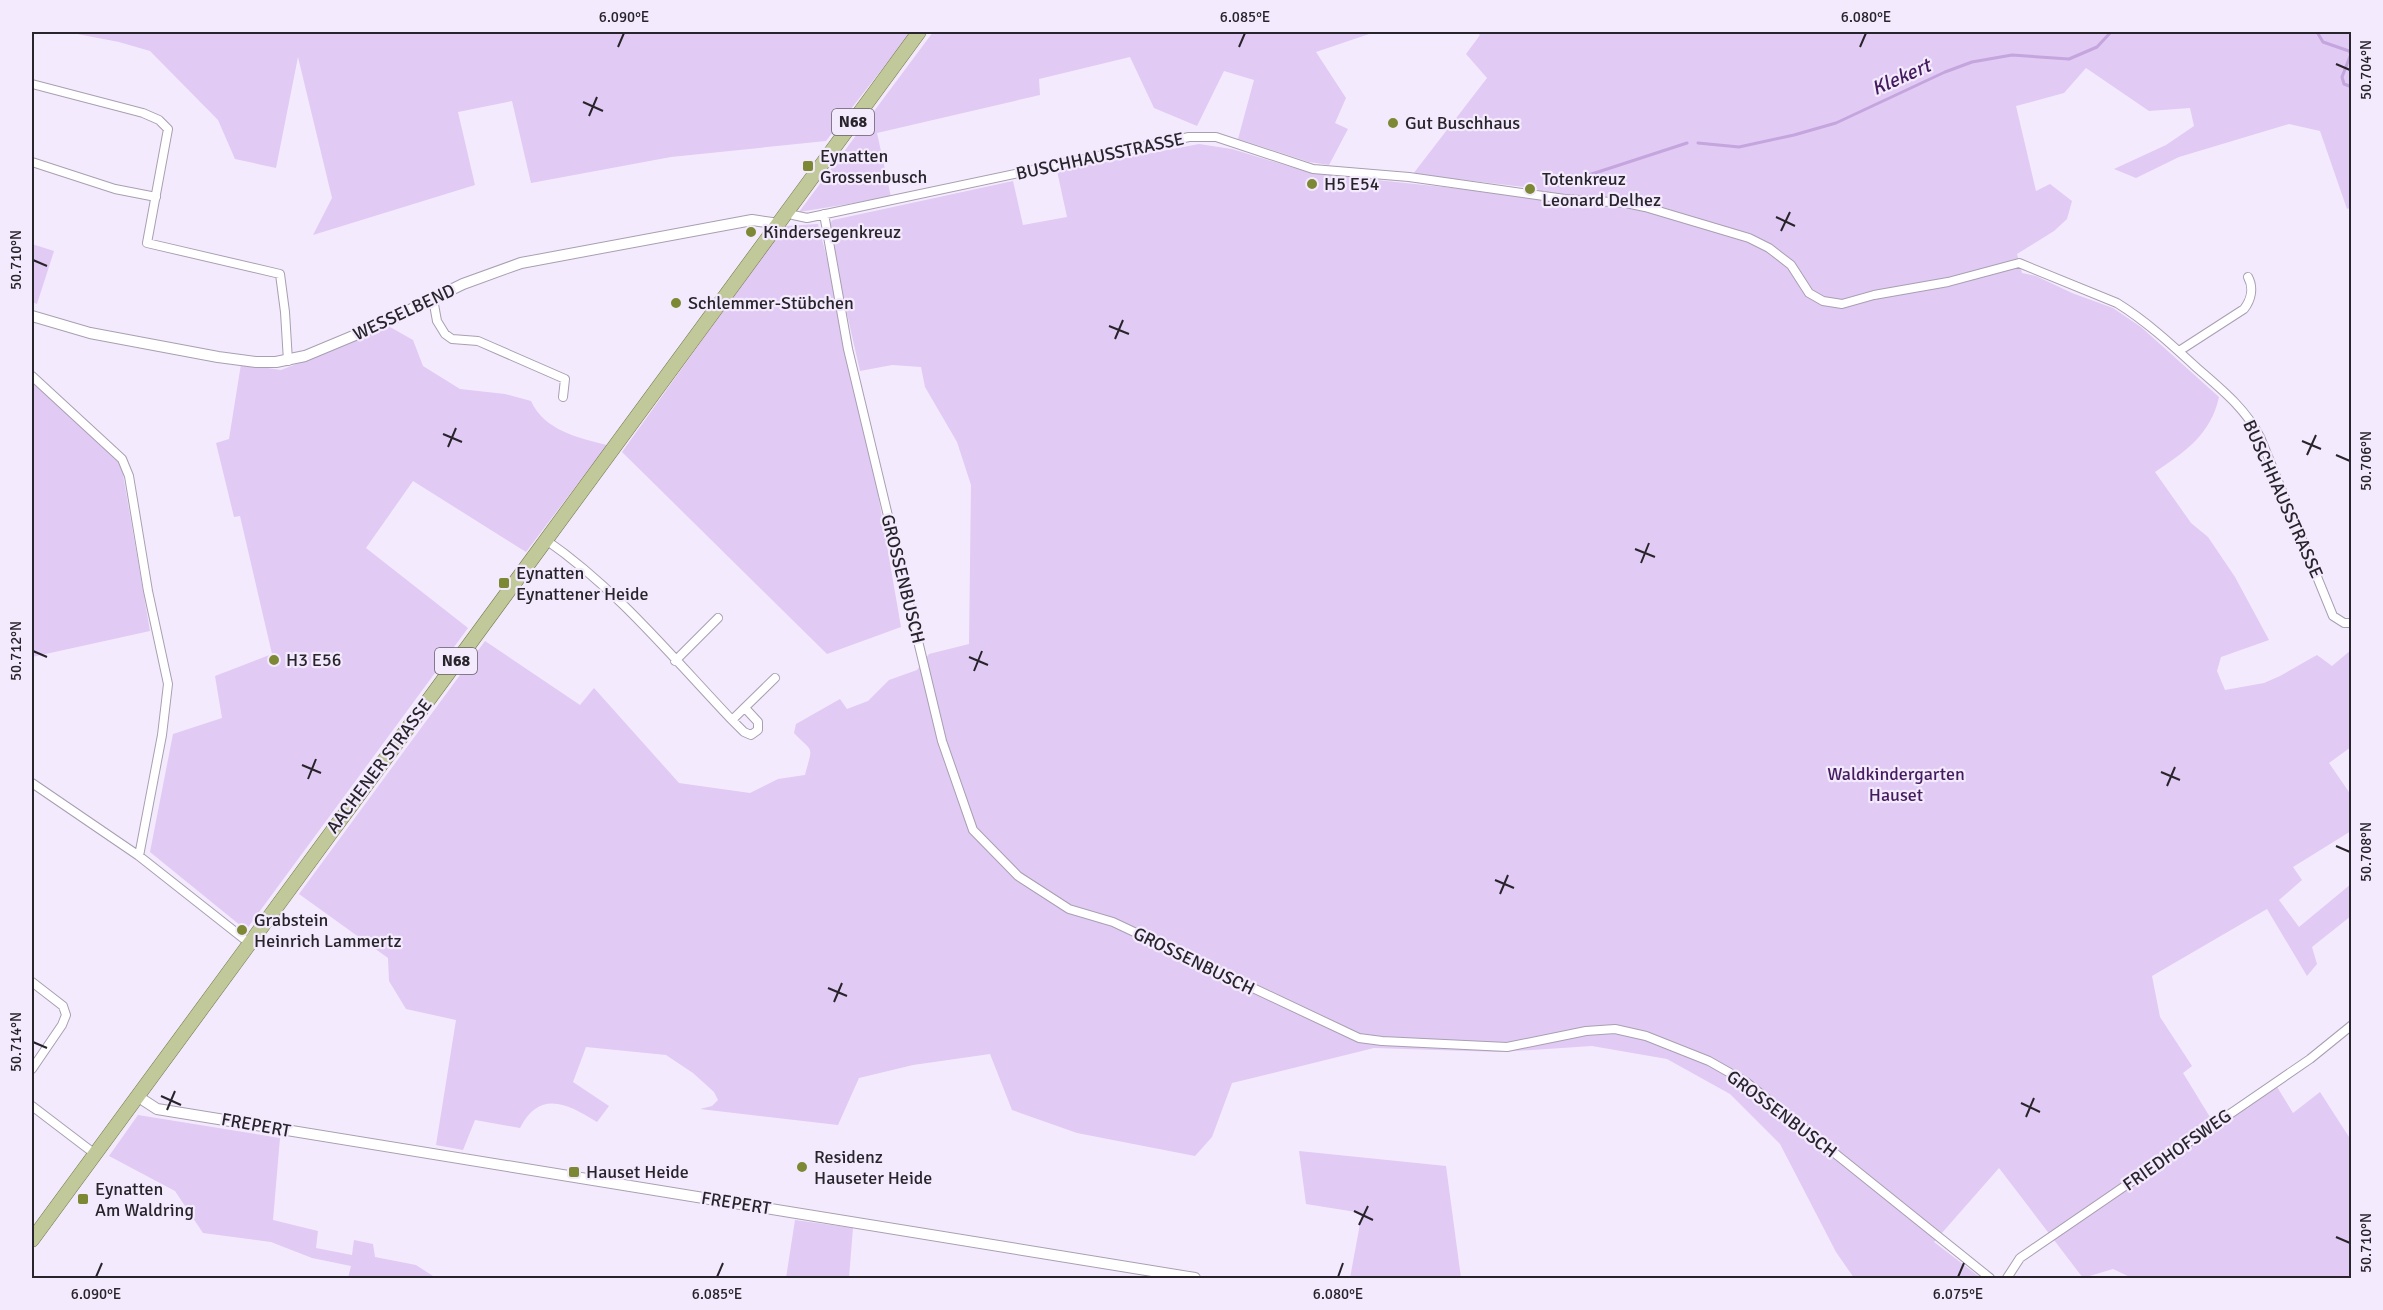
<svg xmlns="http://www.w3.org/2000/svg" width="2383" height="1310" viewBox="0 0 2383 1310" font-family="Signika,sans-serif">
<style>
.green{fill:#e1caf4}
.lines{fill:none;stroke-linecap:round;stroke-linejoin:round}
.stream{stroke:#c4a5dd;stroke-width:3}
.minor-casing{stroke:#a89fb1;stroke-width:10}
.tertiary-casing{stroke:#a89fb1;stroke-width:12}
.primary-casing{stroke:#707747;stroke-width:15}
.minor{stroke:#fff;stroke-width:8}
.tertiary{stroke:#fff;stroke-width:10}
.primary{stroke:#c1c89a;stroke-width:14}
.ticks{fill:none;stroke:#28242b;stroke-width:2}
.poi-dot{fill:#7d8835;stroke:#f4eafd;stroke-width:2}
.labels{text-anchor:middle;dominant-baseline:central;stroke-width:4.5;stroke-linejoin:round;paint-order:stroke}
.shield{fill:#f4eafd;stroke:#655f6a;stroke-width:1.5}
.shield-label{font-size:16px;font-weight:bold;fill:#28242b}
.poi-label{font-size:18px;fill:#28242b;stroke:#f4eafd;text-anchor:start}
.street-label{font-size:18px;fill:#28242b;stroke:#f4eafd}
.park-label{font-size:18px;fill:#441c5e;stroke:#f4eafd}
.water-label{font-size:20px;font-style:italic;fill:#431b5d;stroke:#f4eafd}
.neatline{fill:none;stroke:#28242b;stroke-width:2}
.ticks-label{font-size:15px;text-anchor:middle;fill:#28242b}
</style>
<rect width="100%" height="100%" fill="#f4eafd"/>
<path class="green" d="M32,32H911L826,141L671,157L531,183L512,101L458,112L475,185L313,235L332,198L298,57L276,168L235,159L218,120L150,51L119,42L72,33Z
M933,32H1375L1316,52L1346,98L1335,123L1348,129L1329,165L1309,162L1238,139L1254,80L1224,71L1197,126L1154,108L1130,57L1039,79L1040,95L877,133L891,197L799,212Z
M1476,32H2351L2352,207L2347,209L2320,131L2289,124L2179,157L2136,178L2114,169L2166,145L2194,126L2190,108L2149,111L2086,68L2064,93L2016,106L2036,191L2050,184L2072,201L2067,219L2054,231L2017,254L2022,273L2036,276L2072,293L2113,308L2141,327L2219,397C2211,434 2185,452 2155,472L2191,523L2208,537L2235,577L2269,640L2221,657L2217,671L2225,690L2264,683L2280,676L2317,655L2332,666L2351,650V747L2329,763L2351,795V831L2293,867L2302,880L2279,900L2299,927L2351,884V916L2312,947L2317,964L2307,976L2267,909L2152,976L2160,1017L2192,1066L2183,1073L2213,1122L2274,1082L2293,1113L2320,1092L2349,1137L2351,1136V1278H2132L2113,1269L2083,1278L1999,1168L1934,1242L1981,1278H1854L1836,1252L1780,1144L1730,1094L1667,1059L1592,1046L1500,1052L1374,1048L1232,1083L1212,1137L1195,1156L1077,1133L1012,1110L990,1054L913,1065L859,1078L838,1125L700,1109L712,1106L718,1100L714,1092L693,1073L666,1055L586,1047L573,1082L609,1106L597,1122C568,1104 540,1089 520,1128L475,1120L463,1150L436,1145L456,1020L406,1009L389,981L388,958L299,894L485,641L580,705L594,688L679,783L750,793L778,779L805,775C813,744 814,754 794,733L796,724L840,699L847,709L868,701L889,680L917,670L929,654L969,644L971,485L957,442L925,387L921,367L892,365L860,371L827,226L833,220L1013,181L1023,225L1067,217L1057,171L1199,144L1232,149L1311,173L1538,197L1539,190L1524,187L1413,174L1487,78L1466,54L1480,35Z
M818,224L857,372L901,627L827,654L622,452L784,226Z
M32,244L54,251L37,304L32,302Z
M390,327L413,340L423,366L460,389L505,394L531,401C544,430 578,438 607,445L526,552L413,481L366,548L468,628L246,930L150,852L173,734L222,718L215,676L272,654L240,516L234,517L216,443L229,439L241,364L281,370Z
M32,371L121,463L150,631L32,657Z
M138,1115L280,1138L273,1220L318,1231L316,1248L352,1255L354,1240L373,1244L375,1257L416,1265L433,1276L446,1278H348L351,1266L312,1258L271,1242L203,1233L175,1191L109,1156Z
M1299,1151L1446,1166L1461,1278H1350L1362,1213L1306,1204Z
M795,1220L853,1228L849,1278H786Z"/>
<g class="lines">
<path class="stream" d="M2317,32L2323,42L2349,51L2351,54L2342,77L2344,84L2352,87
M1698,143L1739,147L1794,135L1836,123L1945,72L1972,62L2012,55L2069,59L2097,47L2111,32
M1558,185L1687,143"/>
<g class="minor-casing">
<path id="minor" d="M32,84L143,113L159,120L168,129L147,243L280,274L285,312L288,361
M32,162L115,189L156,197
M788,212L793,215L807,218L1189,137H1216L1313,169L1409,177L1565,199L1626,203L1645,207L1749,238L1769,248L1791,265L1809,293L1823,301L1842,304L1874,295L1948,282L2019,263L2117,303C2146,321 2171,344 2197,368C2221,389 2245,408 2260,437L2333,616L2344,623H2352
M824,214L848,349L942,741L973,830L1018,876L1069,909L1113,922L1359,1038L1382,1041L1507,1047L1586,1031L1615,1029L1646,1036L1709,1061L1746,1082L1990,1278
M433,299L437,321L445,334L452,339L478,341L565,379L563,397
M2179,351L2244,309C2251,300 2254,288 2248,277
M32,376L122,459L129,476L148,591L168,684L162,735L139,856
M546,540C617,589 673,658 732,720L775,678
M675,661L718,618
M732,720L744,732L751,735L758,730V722L745,708
M32,783L139,856L248,942
M32,982L63,1006L66,1015L62,1025L32,1069
M32,1106L95,1154
M2007,1278L2020,1258L2310,1059L2352,1025"/>
</g>
<g class="tertiary-casing">
<path id="tertiary" d="M32,316L90,333L218,357L256,362H276L305,356L377,326L463,284L521,263L752,220L772,223L777,227
M137,1096L157,1109L1195,1278"/>
</g>
<g class="primary-casing">
<path id="primary" d="M32,1240L919,32"/>
</g>
<use href="#minor" class="minor"/>
<use href="#tertiary" class="tertiary"/>
<use href="#primary" class="primary"/>
</g>
<path class="ticks" d="M618,47L624,33M1239,47L1245,33M1860,47L1866,33M2336,64L2350,70M583,102L603,111M589,116L597,97M1776,217L1795,226M1781,231L1790,212M33,260L47,266M1109,326L1129,334M1115,339L1123,320M443,434L462,442M2302,441L2321,449M448,447L456,428M2307,455L2316,435M2336,455L2350,461M1635,549L1655,557M1641,563L1649,543M33,651L47,657M969,657L988,665M974,671L982,651M302,765L321,773M2161,772L2180,780M308,779L316,759M2167,786L2175,767M2336,846L2350,852M1495,880L1514,888M1500,894L1508,875M828,988L847,996M834,1002L842,983M33,1042L47,1048M161,1096L181,1105M2021,1103L2040,1112M167,1110L175,1091M2026,1117L2034,1098M1354,1211L1373,1220M1359,1225L1368,1206M2336,1237L2350,1243M96,1277L102,1263M717,1277L723,1263M1338,1277L1343,1263M1958,1277L1964,1263"/>
<g class="poi-dot">
<circle cx="1393" cy="123" r="6"/>
<rect x="802" y="160" width="12" height="12" rx="3"/>
<circle cx="1312" cy="184" r="6"/>
<circle cx="1530" cy="189" r="6"/>
<circle cx="751" cy="232" r="6"/>
<circle cx="676" cy="303" r="6"/>
<rect x="498" y="577" width="12" height="12" rx="3"/>
<circle cx="274" cy="660" r="6"/>
<circle cx="242" cy="930" r="6"/>
<circle cx="802" cy="1167" r="6"/>
<rect x="568" y="1166" width="12" height="12" rx="3"/>
<rect x="77" y="1193" width="12" height="12" rx="3"/>
</g>
<g class="labels">
<g class="shield">
<rect x="832" y="109" width="42" height="26" rx="4.5"/>
<rect x="435" y="648" width="42" height="26" rx="4.5"/>
</g>
<g class="shield-label">
<text x="853" y="122">N68</text>
<text x="456" y="661">N68</text>
</g>
<g class="poi-label">
<text x="1405" y="123">Gut Buschhaus</text>
<text x="820" y="156">Eynatten<tspan x="820" dy="21">Grossenbusch</tspan></text>
<text x="1542" y="179">Totenkreuz<tspan x="1542" dy="21">Leonard Delhez</tspan></text>
<text x="1324" y="184">H5 E54</text>
<text x="763" y="232">Kindersegenkreuz</text>
<text x="688" y="303">Schlemmer-Stübchen</text>
<text x="516" y="573">Eynatten<tspan x="516" dy="21">Eynattener Heide</tspan></text>
<text x="286" y="660">H3 E56</text>
<text x="254" y="920">Grabstein<tspan x="254" dy="21">Heinrich Lammertz</tspan></text>
<text x="814" y="1157">Residenz<tspan x="814" dy="21">Hauseter Heide</tspan></text>
<text x="586" y="1172">Hauset Heide</text>
<text x="95" y="1189">Eynatten<tspan x="95" dy="21">Am Waldring</tspan></text>
</g>
<g class="street-label">
<text transform="translate(1100 156) rotate(-12)">BUSCHHAUSSTRASSE</text>
<text transform="translate(404 312) rotate(-25)">WESSELBEND</text>
<text transform="translate(2283 499) rotate(66)">BUSCHHAUSSTRASSE</text>
<text transform="translate(903 579) rotate(76)">GROSSENBUSCH</text>
<text transform="translate(379 766) rotate(-53)">AACHENER STRASSE</text>
<text transform="translate(1194 961) rotate(26)">GROSSENBUSCH</text>
<text transform="translate(1782 1114) rotate(37)">GROSSENBUSCH</text>
<text transform="translate(256 1125) rotate(10)">FREPERT</text>
<text transform="translate(2177 1150) rotate(-35)">FRIEDHOFSWEG</text>
<text transform="translate(736 1203) rotate(9)">FREPERT</text>
</g>
<g class="park-label">
<text x="1896" y="774">Waldkindergarten<tspan x="1896" dy="21">Hauset</tspan></text>
</g>
<g class="water-label">
<text transform="translate(1901 77) rotate(-24)">Klekert</text>
</g>
</g>
<rect width="2383" height="1310" fill="none" stroke="#f4eafd" stroke-width="66"/>
<rect x="33" y="33" width="2317" height="1244" class="neatline"/>
<g class="ticks-label">
<text x="624" y="22">6.090°E</text>
<text x="1245" y="22">6.085°E</text>
<text x="1866" y="22">6.080°E</text>
<text transform="translate(2366 70) rotate(-90)" y="5">50.704°N</text>
<text transform="translate(16 260) rotate(-90)" y="5">50.710°N</text>
<text transform="translate(2366 461) rotate(-90)" y="5">50.706°N</text>
<text transform="translate(16 651) rotate(-90)" y="5">50.712°N</text>
<text transform="translate(2366 852) rotate(-90)" y="5">50.708°N</text>
<text transform="translate(16 1042) rotate(-90)" y="5">50.714°N</text>
<text transform="translate(2366 1243) rotate(-90)" y="5">50.710°N</text>
<text x="96" y="1299">6.090°E</text>
<text x="717" y="1299">6.085°E</text>
<text x="1338" y="1299">6.080°E</text>
<text x="1958" y="1299">6.075°E</text>
</g>
</svg>
